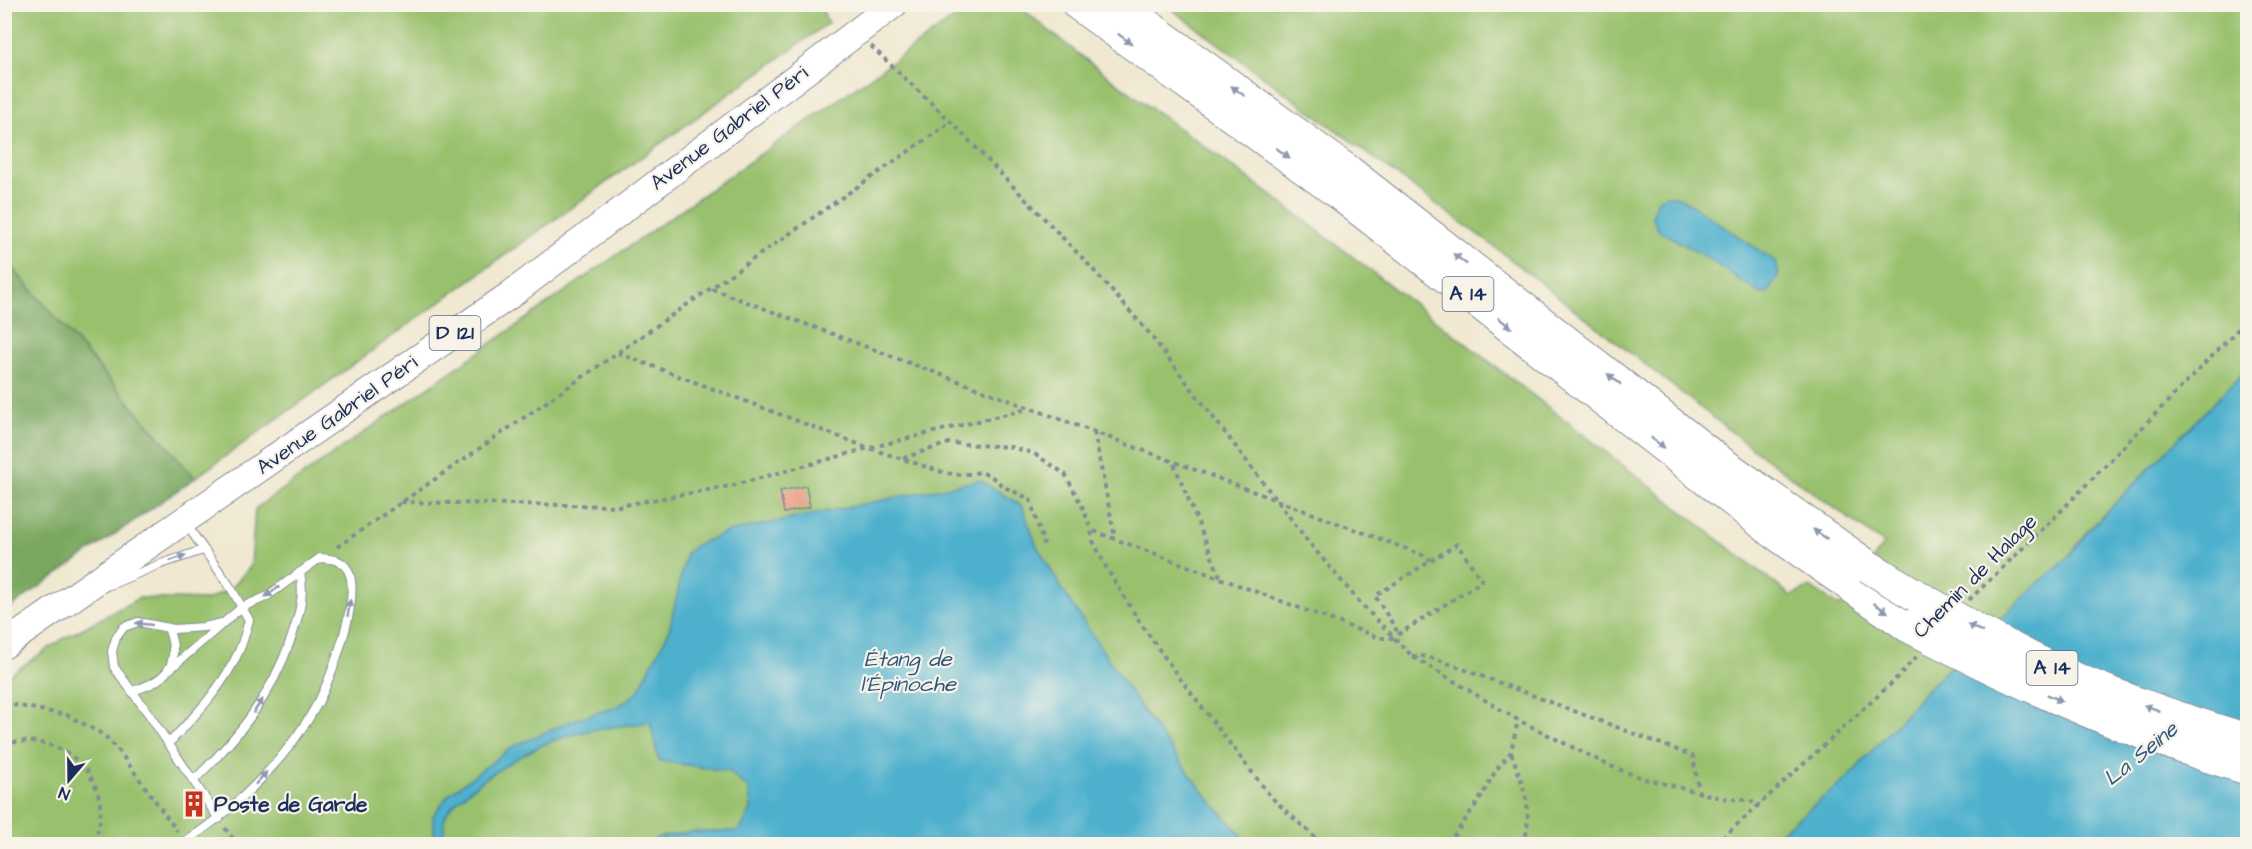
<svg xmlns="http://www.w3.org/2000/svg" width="2252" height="849" viewBox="0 0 2252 849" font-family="'Architects Daughter',sans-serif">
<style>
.green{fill:#99c16d;stroke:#5a7866;stroke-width:1.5}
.forest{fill:#7aa760;stroke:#4a6b5f;stroke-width:1.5}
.water{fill:#4eb0cd;stroke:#347096;stroke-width:1.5}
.building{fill:#e99880}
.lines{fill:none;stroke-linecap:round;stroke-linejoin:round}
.service-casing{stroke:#868c97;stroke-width:10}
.primary-casing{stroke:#868c97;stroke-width:29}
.motorway-casing{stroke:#868c97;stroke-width:34}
.path{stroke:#868c97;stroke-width:4;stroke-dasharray:4.5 4.5;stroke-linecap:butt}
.service{stroke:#fff;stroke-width:8}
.primary{stroke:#fff;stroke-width:27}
.motorway{stroke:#fff;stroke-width:32}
.motorway-bridge-casing{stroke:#868c97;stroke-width:34;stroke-linecap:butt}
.motorway-bridge{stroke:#fff;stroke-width:32}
.oneway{fill:#8d97ae}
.labels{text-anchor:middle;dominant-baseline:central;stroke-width:4.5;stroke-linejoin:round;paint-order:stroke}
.shield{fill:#f7f3e8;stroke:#5d6a87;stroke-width:1.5}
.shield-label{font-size:20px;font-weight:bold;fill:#1b2f5e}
.street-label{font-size:21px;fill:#1b2f5e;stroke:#f7f3e8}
.poi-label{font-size:21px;font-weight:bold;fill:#1b2f5e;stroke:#f7f3e8;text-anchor:start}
.water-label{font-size:22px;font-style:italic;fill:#2a567f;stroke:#f7f3e8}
</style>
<rect width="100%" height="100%" fill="#f7f3e8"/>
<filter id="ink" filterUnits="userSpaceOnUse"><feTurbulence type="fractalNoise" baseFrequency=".0167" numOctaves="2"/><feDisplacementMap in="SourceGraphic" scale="12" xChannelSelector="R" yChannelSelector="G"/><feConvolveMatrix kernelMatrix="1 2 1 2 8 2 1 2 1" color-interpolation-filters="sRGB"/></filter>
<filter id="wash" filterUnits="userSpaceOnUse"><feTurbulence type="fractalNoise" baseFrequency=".008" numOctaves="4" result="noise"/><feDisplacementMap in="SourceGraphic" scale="24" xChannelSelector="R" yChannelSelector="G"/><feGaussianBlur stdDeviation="1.35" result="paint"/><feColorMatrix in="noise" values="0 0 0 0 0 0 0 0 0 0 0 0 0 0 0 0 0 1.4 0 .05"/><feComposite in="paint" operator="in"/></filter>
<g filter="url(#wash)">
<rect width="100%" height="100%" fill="#f0e8d0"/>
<path class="green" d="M820,4L828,23L195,478L5,259L4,5Z
M973,5H1031L1024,10C1106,79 1195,138 1280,202C1452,331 1621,464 1791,596L1810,587L1840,607L1884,544L1752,448L1496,248L1166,5H2247V369L2088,531L2065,561L2035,586L1929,687L1848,778L1766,844H5V678L63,639L139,598L207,600L231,588L251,566L255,509Z"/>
<path class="forest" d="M4,259L195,478L5,611H4Z"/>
<path class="water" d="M1665,195L1680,197L1776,262L1779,275L1767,293L1761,294L1704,256L1658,230L1652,216L1658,200Z
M2247,369V844H1766L1848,778L1929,687L2035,586L2065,561L2088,531Z
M980,480L1022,506L1037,546L1063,591L1149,720L1209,799L1249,844H654L656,838L693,832L739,831L751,810L749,789L728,771L659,761L650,722C617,727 582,729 550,742C524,752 463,789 447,813C442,821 444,836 446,844H435L433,816L449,794L514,746L571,721L619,706L637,693L669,631L686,554L696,545L728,532Z"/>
<g id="blocks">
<path class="building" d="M806,486L810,507L784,513L780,491Z"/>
</g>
</g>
<g filter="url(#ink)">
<use href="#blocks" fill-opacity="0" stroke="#868c97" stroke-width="1.5"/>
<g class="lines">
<g class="service-casing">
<path id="service" d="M110,585L158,565L203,550
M170,669L242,607L266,597L320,558C329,559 339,559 345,566C366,588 331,677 319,701C308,721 295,740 280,758C251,792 218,821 181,844
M132,691C167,681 182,664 168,628
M168,744C195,716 223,687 239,651C243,642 246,631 249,620L231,588L186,524
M193,781C237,739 271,697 291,639C299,616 305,596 300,572
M219,819L148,713L114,667L112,651L116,638L124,627L138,622L174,629L204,627L222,623"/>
</g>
<g class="primary-casing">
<path id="primary" d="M4,645L510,295L894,4"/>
</g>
<g class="motorway-casing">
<path id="motorway" d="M1078,4L1337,192L1775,533L1908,626
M1118,4L1349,172L1716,459L1869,567"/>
</g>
<path class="path" d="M871,46L951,122L1089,265L1149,333L1310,544L1363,606L1412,656L1518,720L1610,766L1642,778L1721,798L1747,800L1760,805
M712,289L1423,555L1430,560
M618,353L869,448L945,473L961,475L981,472L992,477L1004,487L1030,499L1044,545
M1094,432L1115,538
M903,458L949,443L1010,447L1033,453L1065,474L1083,508L1091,530
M1174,464L1221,579
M401,502L619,506L735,485L869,448L1027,409
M337,547L951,122
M1969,600L2050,522L2248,319
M1412,656H1422L1439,660L1693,756L1699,792
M4,703L67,715L104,735L119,751L177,831
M4,744C47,733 93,757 100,803C102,817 98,831 94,844
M1511,753C1524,787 1533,807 1524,844
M225,828L237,844
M1322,844L1271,797L1178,676L1139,621L1107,569L1093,541L1091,530L1380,638H1392L1399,634L1482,581L1457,544L1375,596L1399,634
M1448,844L1480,799L1496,770L1511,752L1518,720
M1716,844L1892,683L1917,656"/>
<use href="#service" class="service"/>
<use href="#primary" class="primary"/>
<use href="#motorway" class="motorway"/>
<g class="motorway-bridge-casing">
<path id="motorway-bridge" d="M1869,567C1926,602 1985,636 2045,665C2110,696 2179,719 2248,740
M1908,626C2020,684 2126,732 2248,769"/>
</g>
<use href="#motorway-bridge" class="motorway-bridge"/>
</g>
<defs><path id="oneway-solid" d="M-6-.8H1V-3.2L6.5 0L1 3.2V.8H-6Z" transform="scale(1.5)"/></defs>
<g class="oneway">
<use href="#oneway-solid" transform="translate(1125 39) rotate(36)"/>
<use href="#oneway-solid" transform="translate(1238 91) rotate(-144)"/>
<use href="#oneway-solid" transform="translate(1283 153) rotate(36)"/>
<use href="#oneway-solid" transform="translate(1460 259) rotate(-142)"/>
<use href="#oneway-solid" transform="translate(1505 323) rotate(38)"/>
<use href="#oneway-solid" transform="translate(1614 379) rotate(-142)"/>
<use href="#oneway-solid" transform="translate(1658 443) rotate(38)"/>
<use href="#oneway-solid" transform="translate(1820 534) rotate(-146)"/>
<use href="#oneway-solid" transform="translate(178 558) rotate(-19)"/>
<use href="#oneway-solid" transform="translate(272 592) rotate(145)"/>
<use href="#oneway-solid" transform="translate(349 608) rotate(-81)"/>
<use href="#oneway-solid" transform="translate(1881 608) rotate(33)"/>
<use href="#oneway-solid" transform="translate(144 624) rotate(-174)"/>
<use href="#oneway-solid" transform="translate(1975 628) rotate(-152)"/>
<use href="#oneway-solid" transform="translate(2055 698) rotate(24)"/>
<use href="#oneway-solid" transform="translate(258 706) rotate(-56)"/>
<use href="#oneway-solid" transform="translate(2152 708) rotate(-160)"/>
<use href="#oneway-solid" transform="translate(261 778) rotate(-48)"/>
</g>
</g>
<defs>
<g id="building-bare" transform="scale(2.07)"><path d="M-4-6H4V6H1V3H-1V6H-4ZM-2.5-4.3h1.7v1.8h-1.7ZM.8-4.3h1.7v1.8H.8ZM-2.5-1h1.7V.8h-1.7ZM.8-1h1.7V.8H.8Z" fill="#c8321e" stroke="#f7f3e8" stroke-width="2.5" paint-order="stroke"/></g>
</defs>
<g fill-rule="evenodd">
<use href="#building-bare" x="194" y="804"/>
</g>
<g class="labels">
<g class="shield">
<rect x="1442.5" y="277" width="51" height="34" rx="4.5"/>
<rect x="429.5" y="316" width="51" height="34" rx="4.5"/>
<rect x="2026.5" y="651" width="51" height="34" rx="4.5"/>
</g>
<g class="shield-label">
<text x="1468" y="294">A 14</text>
<text x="455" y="333">D 121</text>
<text x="2052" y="668">A 14</text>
</g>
<g class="street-label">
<text transform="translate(729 128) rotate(-37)">Avenue Gabriel Péri</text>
<text transform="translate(337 415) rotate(-35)">Avenue Gabriel Péri</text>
<text transform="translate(1975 576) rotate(-45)">Chemin de Halage</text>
</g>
<g class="poi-label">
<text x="214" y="804">Poste de Garde</text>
</g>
<g class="water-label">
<text x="908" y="659">Étang de<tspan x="908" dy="25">l'Épinoche</tspan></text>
<text transform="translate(2141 754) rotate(-39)">La Seine</text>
</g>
</g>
<rect width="2252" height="849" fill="none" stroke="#f7f3e8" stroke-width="24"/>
<g transform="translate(69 780) rotate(200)" stroke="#f7f3e8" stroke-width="4.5" paint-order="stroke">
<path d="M0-4.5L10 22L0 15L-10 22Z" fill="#1b2f5e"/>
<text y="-9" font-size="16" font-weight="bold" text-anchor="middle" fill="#1b2f5e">N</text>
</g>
</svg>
